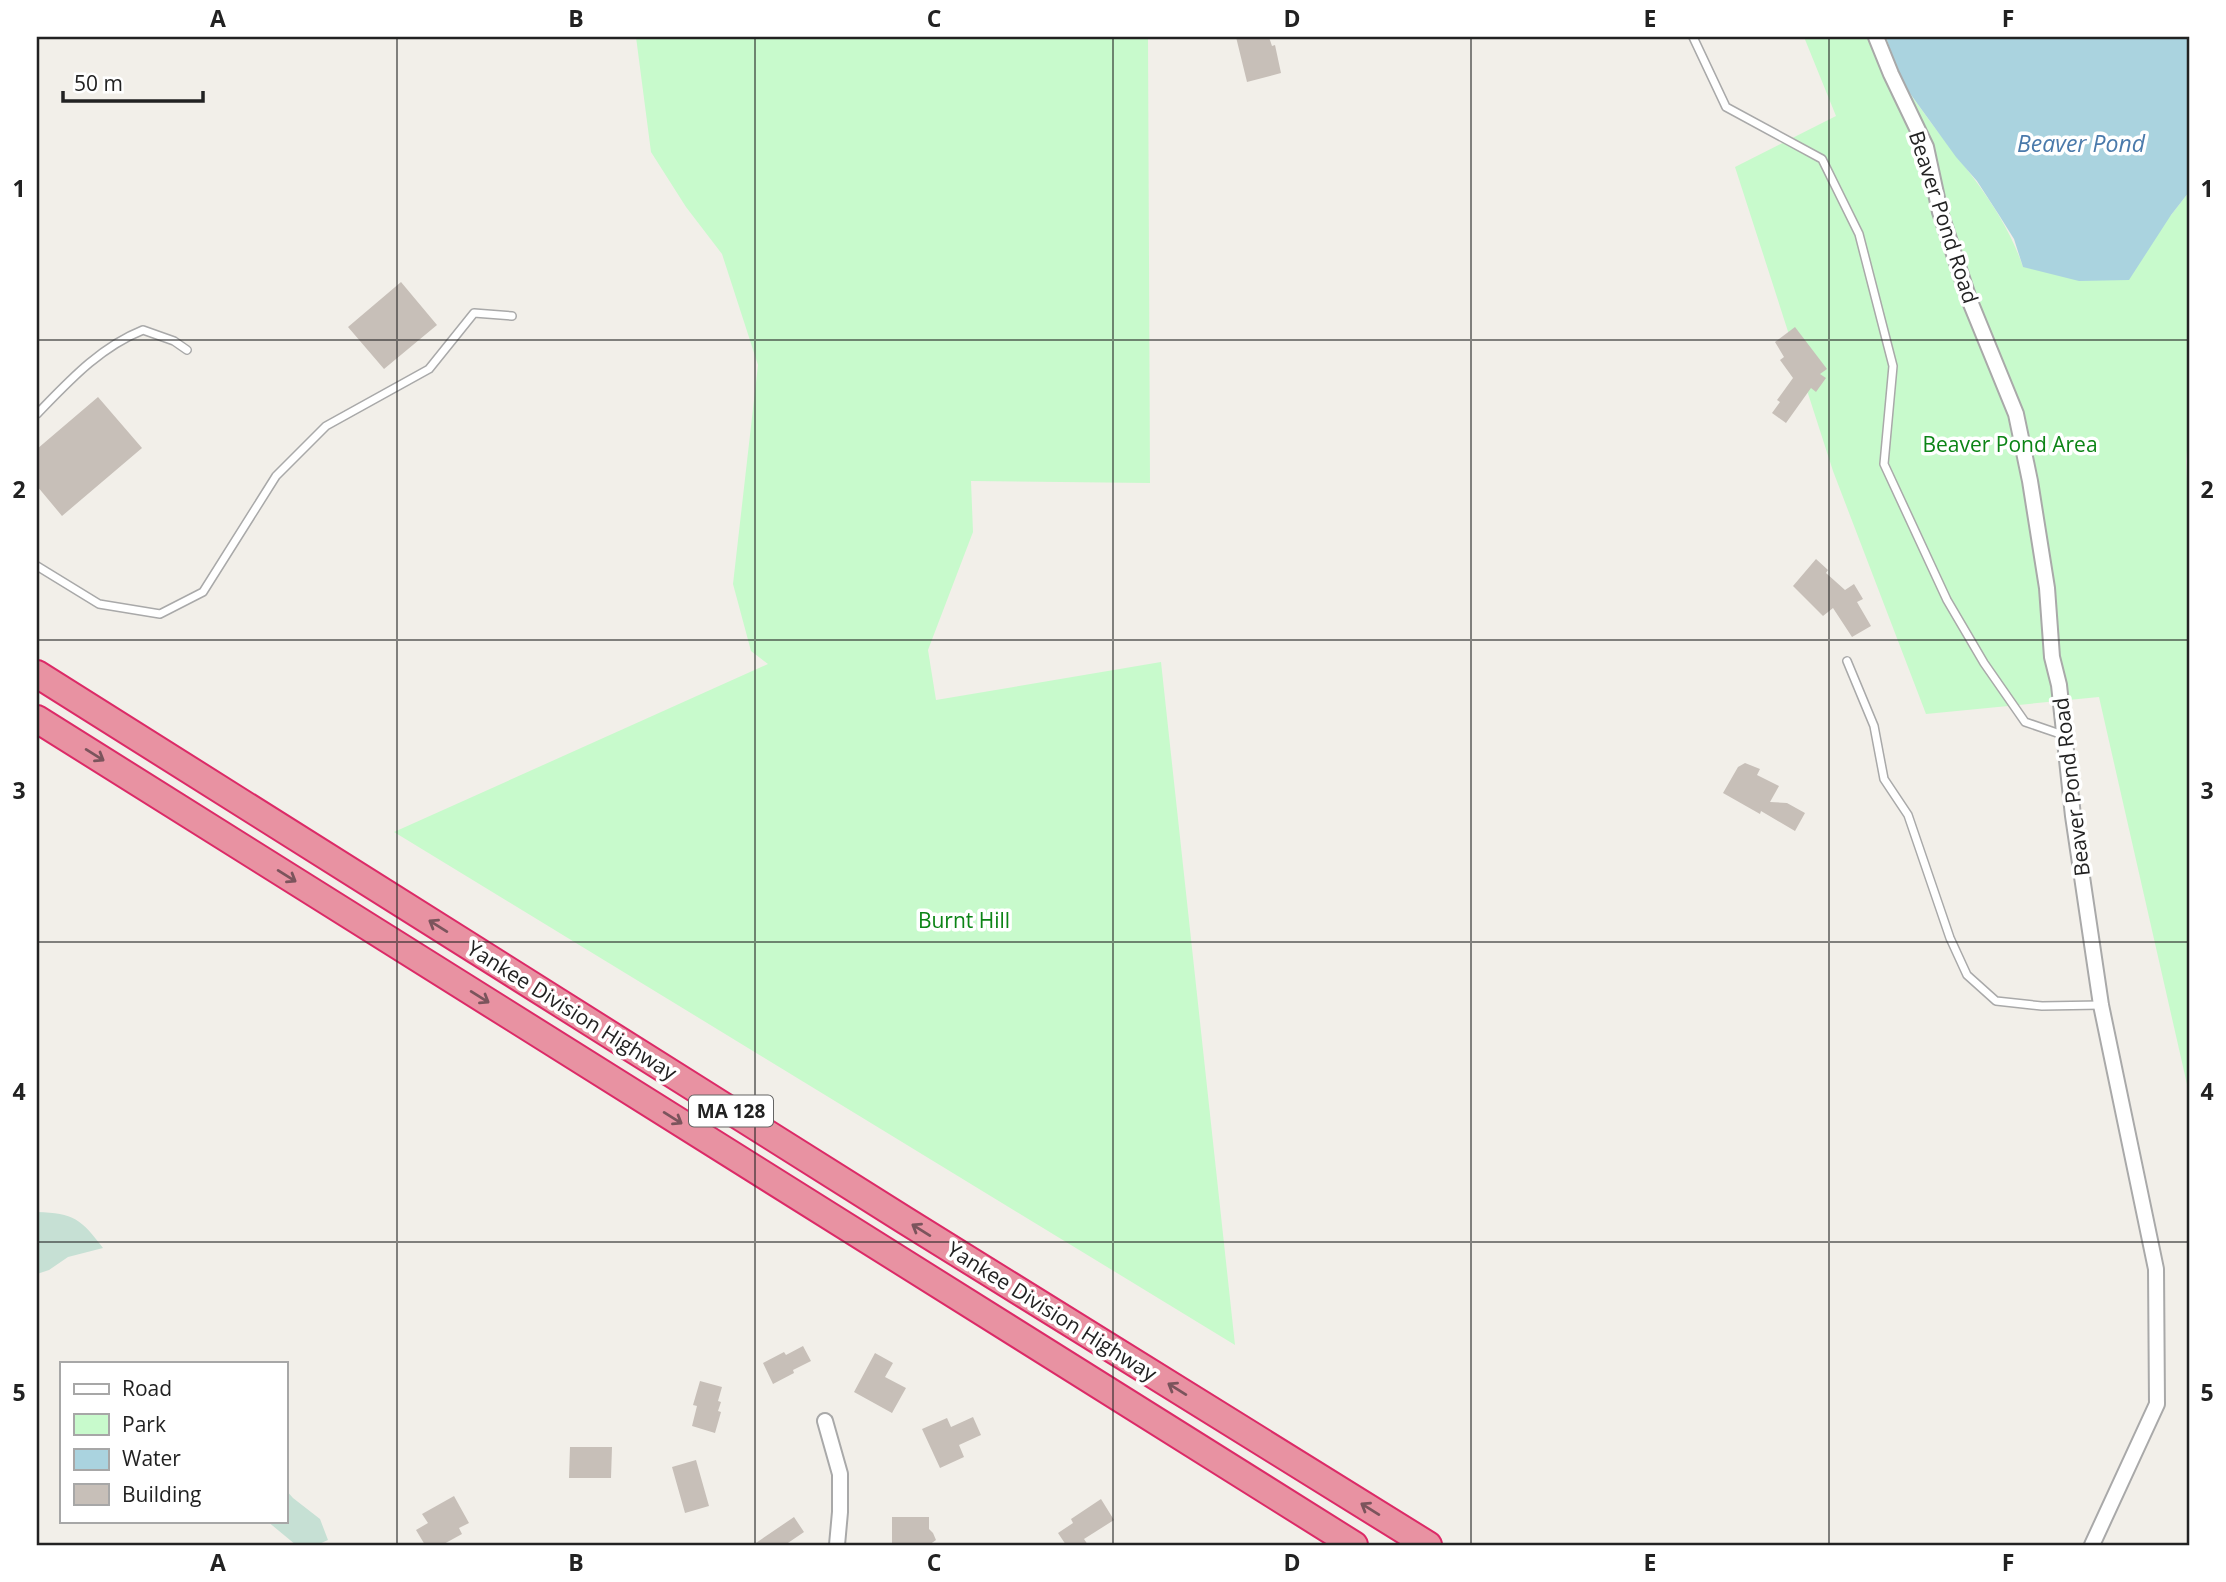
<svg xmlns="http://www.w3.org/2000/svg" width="2226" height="1582" viewBox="0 0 2226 1582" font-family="'Open Sans',sans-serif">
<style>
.wetland{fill:#c6e0d4}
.park{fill:#c8facc}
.water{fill:#aad3df}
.building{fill:#c7bfb8}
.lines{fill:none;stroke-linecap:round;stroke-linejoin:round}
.service-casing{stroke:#a9a9a9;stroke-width:10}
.minor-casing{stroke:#a9a9a9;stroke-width:18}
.motorway-casing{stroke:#dc2a67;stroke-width:30}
.service{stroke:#fff;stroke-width:7}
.minor{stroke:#fff;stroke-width:14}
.motorway{stroke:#e892a2;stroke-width:26}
.oneway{stroke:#7b545c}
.grid{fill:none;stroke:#222;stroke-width:2;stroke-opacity:0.55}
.labels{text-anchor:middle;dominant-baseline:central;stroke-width:7;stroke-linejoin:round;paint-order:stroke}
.shield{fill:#fff;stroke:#646464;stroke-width:2}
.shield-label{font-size:19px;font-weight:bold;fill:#222}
.street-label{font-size:21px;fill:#222;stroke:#fff}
.park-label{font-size:21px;fill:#0c8416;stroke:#fff}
.water-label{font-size:23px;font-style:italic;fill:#4a7aab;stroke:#fff}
.neatline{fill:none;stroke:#222;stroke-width:2.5}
.grid-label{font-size:23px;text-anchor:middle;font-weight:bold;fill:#222}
</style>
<rect width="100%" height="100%" fill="#f2efe9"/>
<path class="wetland" d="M37,1212C74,1213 81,1219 103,1248L68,1257L49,1270L37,1274Z
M285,1489L293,1498L320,1519L328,1540L317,1545H296L267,1521H285Z"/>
<path class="park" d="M636,37H1148L1150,483L971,481L973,532L928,650L936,700L1161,662L1235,1345L394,832L768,664L751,651L733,584L758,365L722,254L686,207L651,152Z
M1804,37H1886C1891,51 1895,69 1902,82C1909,93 1917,103 1924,113C1961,164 2003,207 2023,267L2171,215L2189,192V430L2186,461L2189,522V1093L2099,697L1926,714L1833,471L1735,167L1836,116Z"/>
<path class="water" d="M1886,37H2189V192L2171,215L2129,280L2079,281L2023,267L2014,239L1999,215L1977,181L1956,157L1901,81Z"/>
<path class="building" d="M1236,37H1269L1272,46L1275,45L1281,73L1247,82Z
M401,282L437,325L384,369L348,327Z
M1795,327L1827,369L1820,374L1826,378L1816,392L1811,388L1786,423L1772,413L1780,402L1777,400L1793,378L1780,360L1784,357L1775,342Z
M98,397L142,448L62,516L37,486V449Z
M1816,559L1828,570L1826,573L1845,590L1854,584L1863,599L1857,602L1871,626L1852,637L1833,608L1823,616L1793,586Z
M1745,763L1760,769L1757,775L1779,786L1770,802L1787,803L1805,813L1795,831L1761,811L1760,814L1723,793L1738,767Z
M803,1346L811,1361L793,1370L794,1373L773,1384L763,1363L784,1352L786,1355Z
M875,1353L893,1363L885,1377L906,1388L892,1413L854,1392Z
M700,1381L722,1387L718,1401L721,1402L718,1411L721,1412L715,1433L692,1426L697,1406L693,1405Z
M973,1417L981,1435L959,1445L964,1457L940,1468L922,1429L947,1418L951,1427Z
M570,1447H612L611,1478H569Z
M696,1460L709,1506L685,1513L672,1467Z
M454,1496L469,1523L459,1528L462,1534L442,1545H425L416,1530L428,1523L422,1514Z
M1101,1499L1114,1520L1084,1539L1088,1545H1066L1058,1533L1073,1523L1071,1519Z
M794,1517L804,1532L785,1545H753Z
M892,1517H929V1529L933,1533L936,1540L929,1545H892Z"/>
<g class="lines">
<g class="service-casing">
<path id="service" d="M1693,37L1726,107L1822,159L1859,234L1893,366L1884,464L1947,600L1984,663L2025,722L2063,735
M37,414C69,381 100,347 143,330L174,341L187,350
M37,566L99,604L160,614L203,592L276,476L326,426L429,369L474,313L512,316
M1847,661L1874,726L1884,779L1908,815L1950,938L1967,975L1996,1001L2042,1006L2101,1005"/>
</g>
<g class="minor-casing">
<path id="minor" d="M1876,37L1891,74L1926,147L1940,212L1969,299L2016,414L2030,481L2047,588L2052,657L2059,685L2073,816L2101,1005L2156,1269L2157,1404L2092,1545
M825,1421L840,1474V1512L837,1545"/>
</g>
<g class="motorway-casing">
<path id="motorway" d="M37,674L906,1221L1428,1545
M37,719L1354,1545"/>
</g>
<use href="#service" class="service"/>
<use href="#minor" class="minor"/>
<use href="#motorway" class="motorway"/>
</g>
<defs><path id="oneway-shaft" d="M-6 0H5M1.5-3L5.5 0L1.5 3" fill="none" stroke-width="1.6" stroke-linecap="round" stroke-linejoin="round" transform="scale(1.75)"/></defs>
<g class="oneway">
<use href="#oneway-shaft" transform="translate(95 755) rotate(32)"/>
<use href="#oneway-shaft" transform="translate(287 876) rotate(32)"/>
<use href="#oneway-shaft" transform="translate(438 926) rotate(-148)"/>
<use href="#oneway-shaft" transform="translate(480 997) rotate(32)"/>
<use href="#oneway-shaft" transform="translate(673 1118) rotate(32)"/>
<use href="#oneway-shaft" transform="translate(921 1230) rotate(-148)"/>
<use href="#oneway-shaft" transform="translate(1177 1389) rotate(-148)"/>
<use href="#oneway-shaft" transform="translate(1370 1509) rotate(-148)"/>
</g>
<path class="grid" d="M397,37V1545M755,37V1545M1113,37V1545M1471,37V1545M1829,37V1545M37,340H2189M37,640H2189M37,942H2189M37,1242H2189"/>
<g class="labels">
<rect class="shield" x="689" y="1095.5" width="84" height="31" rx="5"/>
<g class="shield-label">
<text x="731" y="1111">MA 128</text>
</g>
<g class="street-label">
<text transform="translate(1944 217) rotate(72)">Beaver Pond Road</text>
<text transform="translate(2071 787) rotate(-97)">Beaver Pond Road</text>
<text transform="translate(572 1010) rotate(32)">Yankee Division Highway</text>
<text transform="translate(1052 1311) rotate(32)">Yankee Division Highway</text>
</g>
<g class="park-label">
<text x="2010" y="444">Beaver Pond Area</text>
<text x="964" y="920">Burnt Hill</text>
</g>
<g class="water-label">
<text x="2081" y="143">Beaver Pond</text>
</g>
</g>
<rect width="2226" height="1582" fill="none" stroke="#ffffff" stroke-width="77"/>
<rect x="60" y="1362" width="228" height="161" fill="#ffffff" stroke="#a7a7a7" stroke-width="2"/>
<rect x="74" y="1384" width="35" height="10" fill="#ffffff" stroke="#a7a7a7" stroke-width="2"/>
<text x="122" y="1396" font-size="21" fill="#222222">Road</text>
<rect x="74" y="1414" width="35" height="21" fill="#c8facc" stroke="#a7a7a7" stroke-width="2"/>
<text x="122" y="1432" font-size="21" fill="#222222">Park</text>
<rect x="74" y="1449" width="35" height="21" fill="#aad3df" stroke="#a7a7a7" stroke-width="2"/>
<text x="122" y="1466" font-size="21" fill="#222222">Water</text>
<rect x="74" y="1484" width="35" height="21" fill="#c7bfb8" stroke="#a7a7a7" stroke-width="2"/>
<text x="122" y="1502" font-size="21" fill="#222222">Building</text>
<path d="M63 91v10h140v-10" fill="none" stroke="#222222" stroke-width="3.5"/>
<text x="74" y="91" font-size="21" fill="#222222" stroke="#ffffff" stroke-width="5" paint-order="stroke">50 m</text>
<rect x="38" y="38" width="2150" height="1506" class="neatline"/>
<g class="grid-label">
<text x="218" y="27">A</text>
<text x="576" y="27">B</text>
<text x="934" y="27">C</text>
<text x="1292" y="27">D</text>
<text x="1650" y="27">E</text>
<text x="2008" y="27">F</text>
<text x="19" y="197">1</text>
<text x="2207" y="197">1</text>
<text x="19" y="498">2</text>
<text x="2207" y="498">2</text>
<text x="19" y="799">3</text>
<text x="2207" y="799">3</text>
<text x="19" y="1100">4</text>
<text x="2207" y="1100">4</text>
<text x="19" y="1401">5</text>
<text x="2207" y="1401">5</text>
<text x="218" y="1571">A</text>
<text x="576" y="1571">B</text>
<text x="934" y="1571">C</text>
<text x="1292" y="1571">D</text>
<text x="1650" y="1571">E</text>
<text x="2008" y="1571">F</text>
</g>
</svg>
